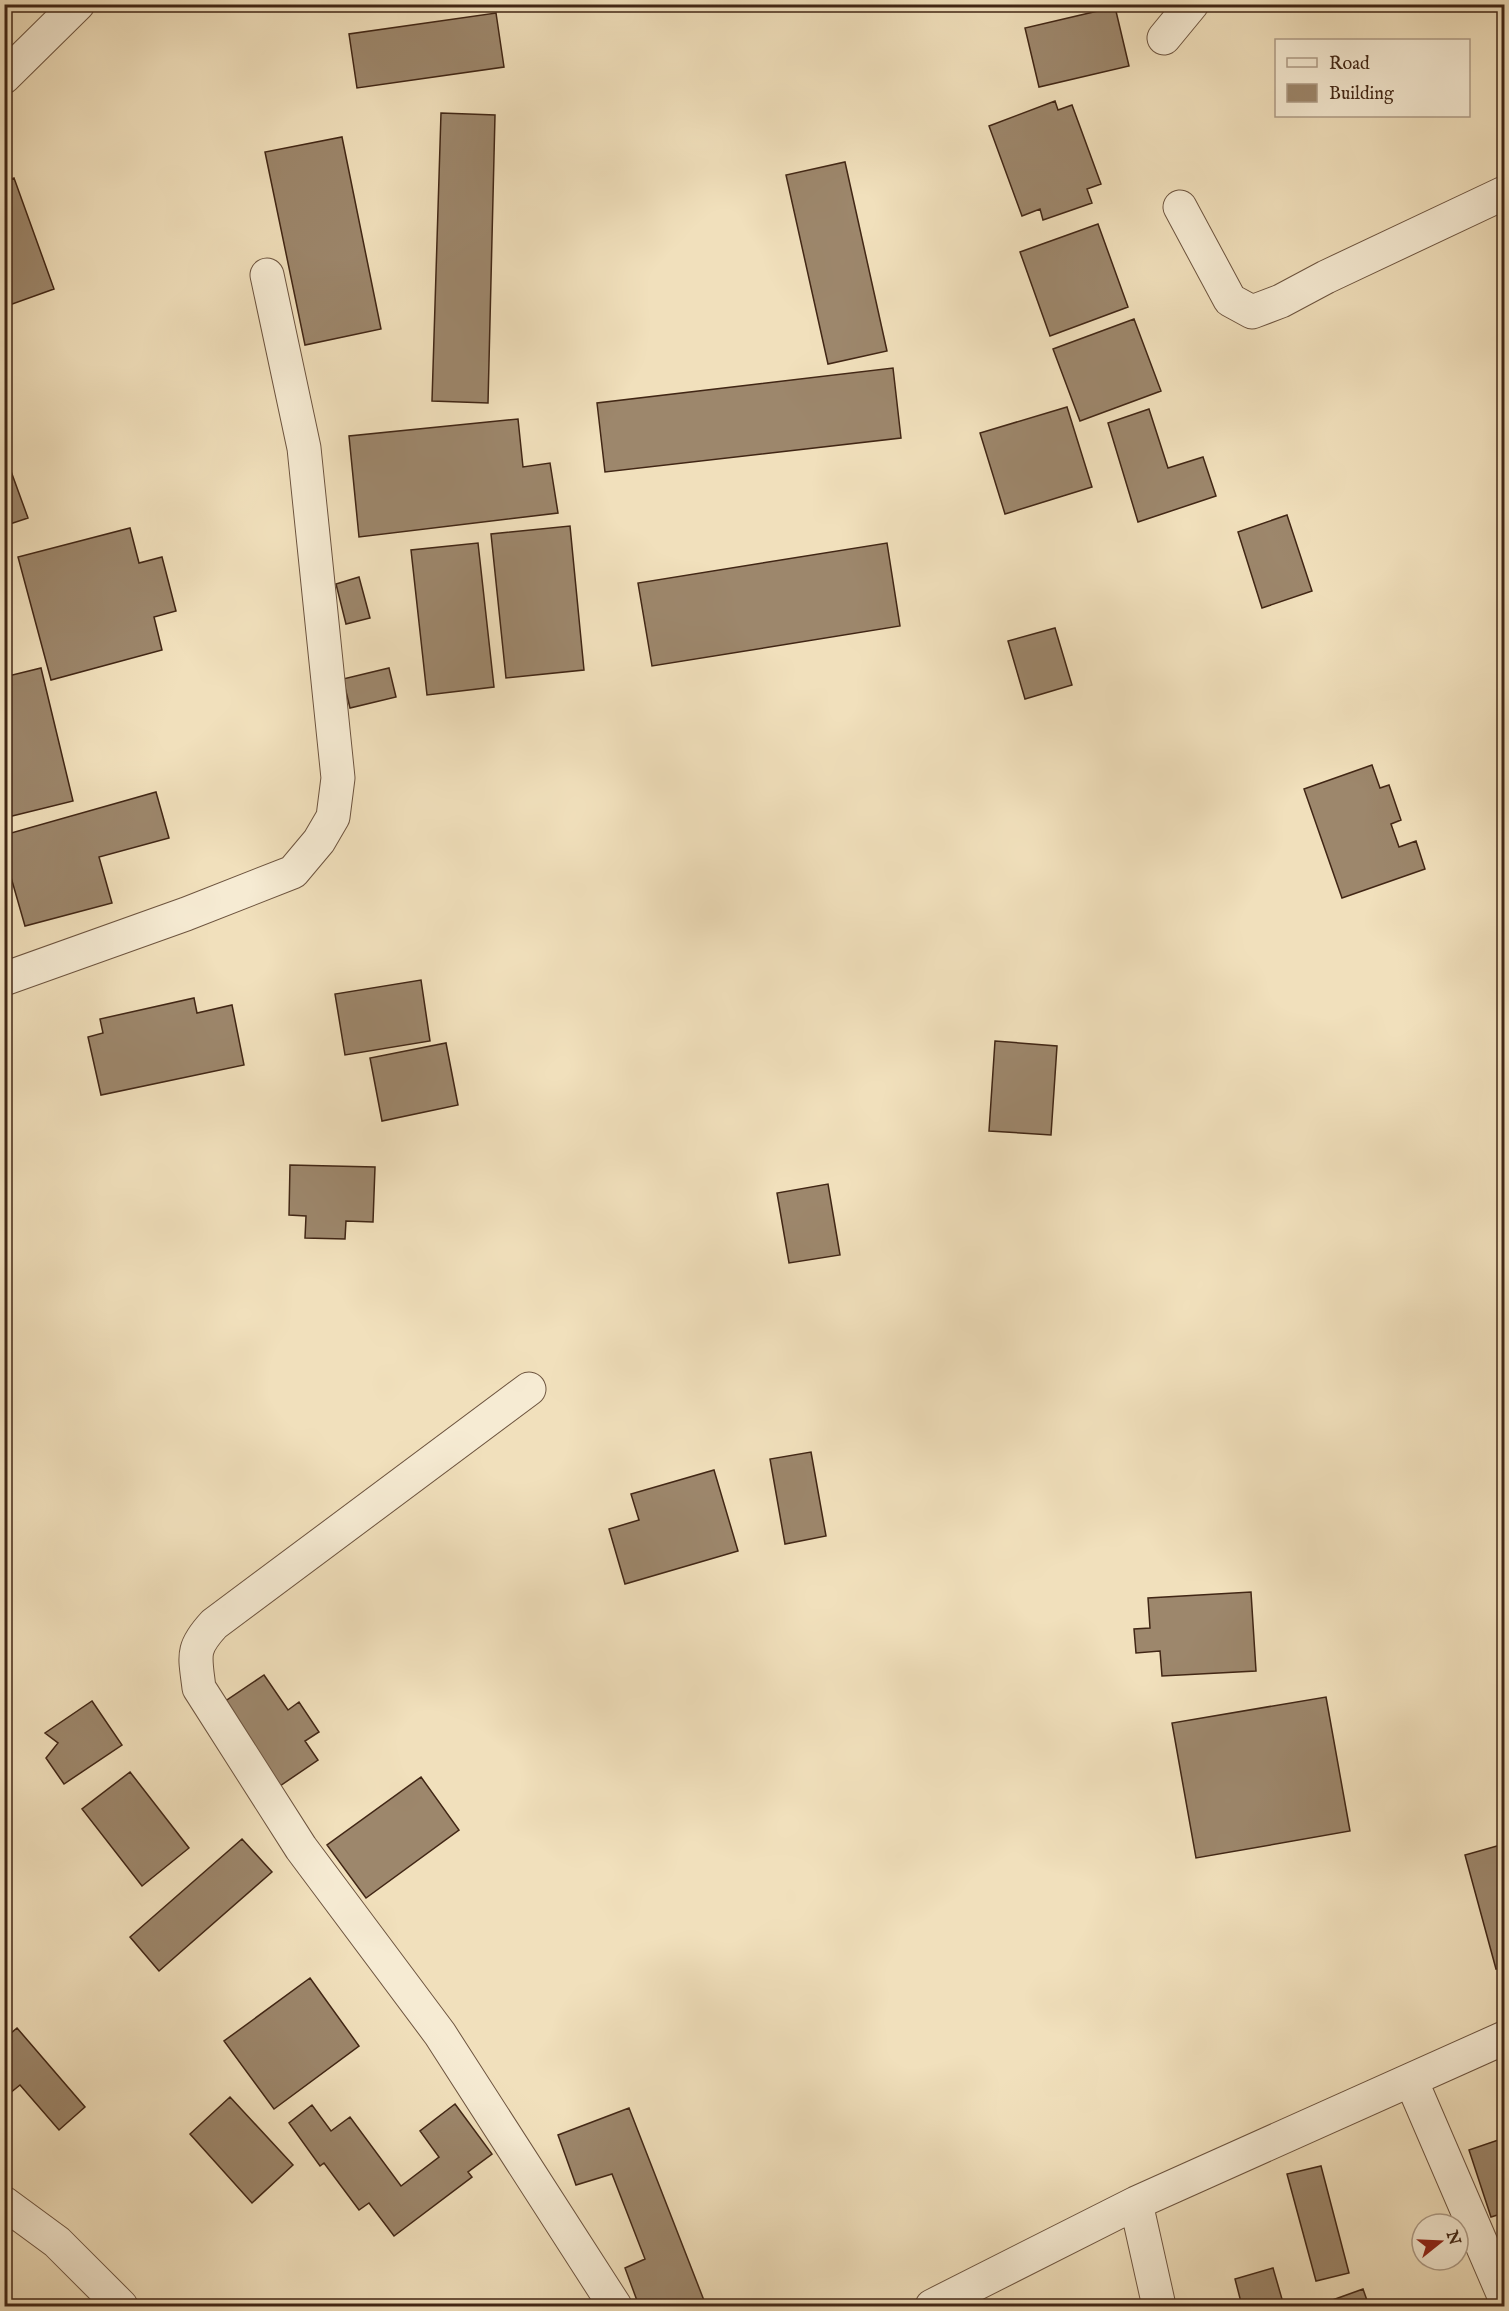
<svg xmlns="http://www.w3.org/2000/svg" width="1509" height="2311" viewBox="0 0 1509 2311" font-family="'IM FELL English',serif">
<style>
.building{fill:#9d876c;stroke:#412615;stroke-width:1.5}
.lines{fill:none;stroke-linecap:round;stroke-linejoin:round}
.minor-casing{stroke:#6d543f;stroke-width:35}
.minor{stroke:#f6ebd3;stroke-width:33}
</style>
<rect width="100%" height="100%" fill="#f1e0bc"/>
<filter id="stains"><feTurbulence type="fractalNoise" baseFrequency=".00333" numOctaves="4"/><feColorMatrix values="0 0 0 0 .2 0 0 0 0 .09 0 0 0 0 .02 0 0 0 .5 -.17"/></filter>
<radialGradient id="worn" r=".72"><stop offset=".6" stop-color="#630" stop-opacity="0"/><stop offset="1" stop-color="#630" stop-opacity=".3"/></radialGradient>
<path class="building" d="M1024,4H1046L1025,10Z
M1115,7L1129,66L1039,87L1025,28Z
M496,13L504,67L357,88L349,34Z
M1055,101L1058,110L1072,105L1101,184L1087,189L1092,203L1043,220L1040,209L1022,216L989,126Z
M441,113L495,115L488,403L432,401Z
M342,137L381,329L305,345L265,152Z
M845,162L887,351L828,364L786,175Z
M14,178L54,289L4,307V182Z
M1098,224L1128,307L1050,336L1020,252Z
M1134,319L1161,391L1080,421L1053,349Z
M893,368L901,438L605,472L597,403Z
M1067,407L1092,487L1005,514L980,433Z
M1149,409L1168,468L1203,457L1216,496L1138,522L1108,423Z
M518,419L523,467L550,463L558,513L359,537L349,436Z
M4,452L28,518L4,526Z
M1287,515L1312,591L1262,608L1238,532Z
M570,526L584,670L506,678L491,534Z
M130,528L139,563L162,557L176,611L154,617L162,650L51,680L18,557Z
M478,543L494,687L427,695L411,550Z
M887,543L900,626L652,666L638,583Z
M359,577L370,618L346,624L336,584Z
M1055,628L1072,685L1025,699L1008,641Z
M41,668L73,801L4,818V677Z
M389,668L396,697L350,708L343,679Z
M1372,765L1380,788L1389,785L1401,820L1391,824L1399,847L1416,841L1425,869L1342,898L1304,789Z
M156,792L169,838L99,857L112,903L25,926L4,853V835Z
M421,980L430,1041L345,1055L335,994Z
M194,998L197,1013L232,1005L244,1065L101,1095L88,1037L103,1033L100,1019Z
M995,1041L1057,1046L1051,1135L989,1131Z
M446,1043L458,1105L382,1121L370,1058Z
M290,1165L375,1167L373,1222L346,1221L345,1239L305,1238L306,1216L289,1215Z
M828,1184L840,1255L789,1263L777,1193Z
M811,1452L826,1536L785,1544L770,1459Z
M714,1470L738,1551L625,1584L609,1529L639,1520L631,1494Z
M1251,1592L1256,1671L1162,1676L1160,1651L1136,1653L1134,1629L1150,1628L1148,1598Z
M264,1675L288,1710L299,1702L319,1732L305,1741L318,1760L277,1788L221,1704Z
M1326,1697L1350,1831L1196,1858L1172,1723Z
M92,1701L122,1745L64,1784L46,1758L58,1743L45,1733Z
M130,1772L189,1848L142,1886L82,1809Z
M421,1777L459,1830L366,1898L327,1845Z
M242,1839L272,1872L159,1971L130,1937Z
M1504,1844V1967L1496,1969L1465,1855Z
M310,1978L359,2046L274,2109L224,2041Z
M17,2028L85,2107L59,2130L20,2085L4,2098V2039Z
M230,2097L293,2165L252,2203L190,2134Z
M455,2104L492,2154L468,2172L472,2177L394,2236L369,2203L359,2210L324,2163L320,2166L289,2123L312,2105L331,2131L350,2117L401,2186L439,2157L420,2131Z
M629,2108L705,2303L694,2306H639L625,2268L645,2259L612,2174L576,2185L558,2135Z
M1504,2138V2213L1491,2217L1469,2150Z
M1321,2166L1349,2273L1316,2281L1287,2174Z
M1273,2268L1284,2306H1242L1235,2279Z
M1363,2289L1369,2306H1329L1327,2302Z"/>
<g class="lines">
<g class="minor-casing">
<path id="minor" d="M1164,38L1192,4
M4,77L78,4
M1180,207L1230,300L1252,312L1281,301L1326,277L1504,193
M4,979L186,914L293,872L319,841L333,817L338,778L304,448L267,275
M529,1389L214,1624C191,1649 195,1655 199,1688L301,1848L440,2034L615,2306
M1411,2080L1504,2296
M4,2203L57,2242L121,2306
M1136,2203L1159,2306
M932,2306L1136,2203L1504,2038"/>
</g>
<use href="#minor" class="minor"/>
</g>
<rect width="1509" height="2311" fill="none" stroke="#f1e0bc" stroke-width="24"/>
<rect x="6" y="6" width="1497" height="2299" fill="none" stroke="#412615" stroke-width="3"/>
<rect x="12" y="12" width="1485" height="2287" fill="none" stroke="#412615" stroke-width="1.5"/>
<rect x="1275" y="39" width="195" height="78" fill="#f6ebd3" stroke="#ae9c87" stroke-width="1.5"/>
<rect x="1287" y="58" width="30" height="9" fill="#f6ebd3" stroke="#ae9c87" stroke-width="1.5"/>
<text x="1329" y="69" font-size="18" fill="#412615">Road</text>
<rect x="1287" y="84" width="30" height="18" fill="#9d876c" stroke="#ae9c87" stroke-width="1.5"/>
<text x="1329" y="99" font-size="18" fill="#412615">Building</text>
<g transform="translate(1440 2242) rotate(72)"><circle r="28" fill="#f6ebd3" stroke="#ae9c87" stroke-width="1.5"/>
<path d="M0-4.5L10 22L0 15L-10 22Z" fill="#8f2418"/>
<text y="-9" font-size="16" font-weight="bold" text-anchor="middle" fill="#412615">N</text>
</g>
<rect width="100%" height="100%" filter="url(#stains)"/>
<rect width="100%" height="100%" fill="url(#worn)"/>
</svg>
